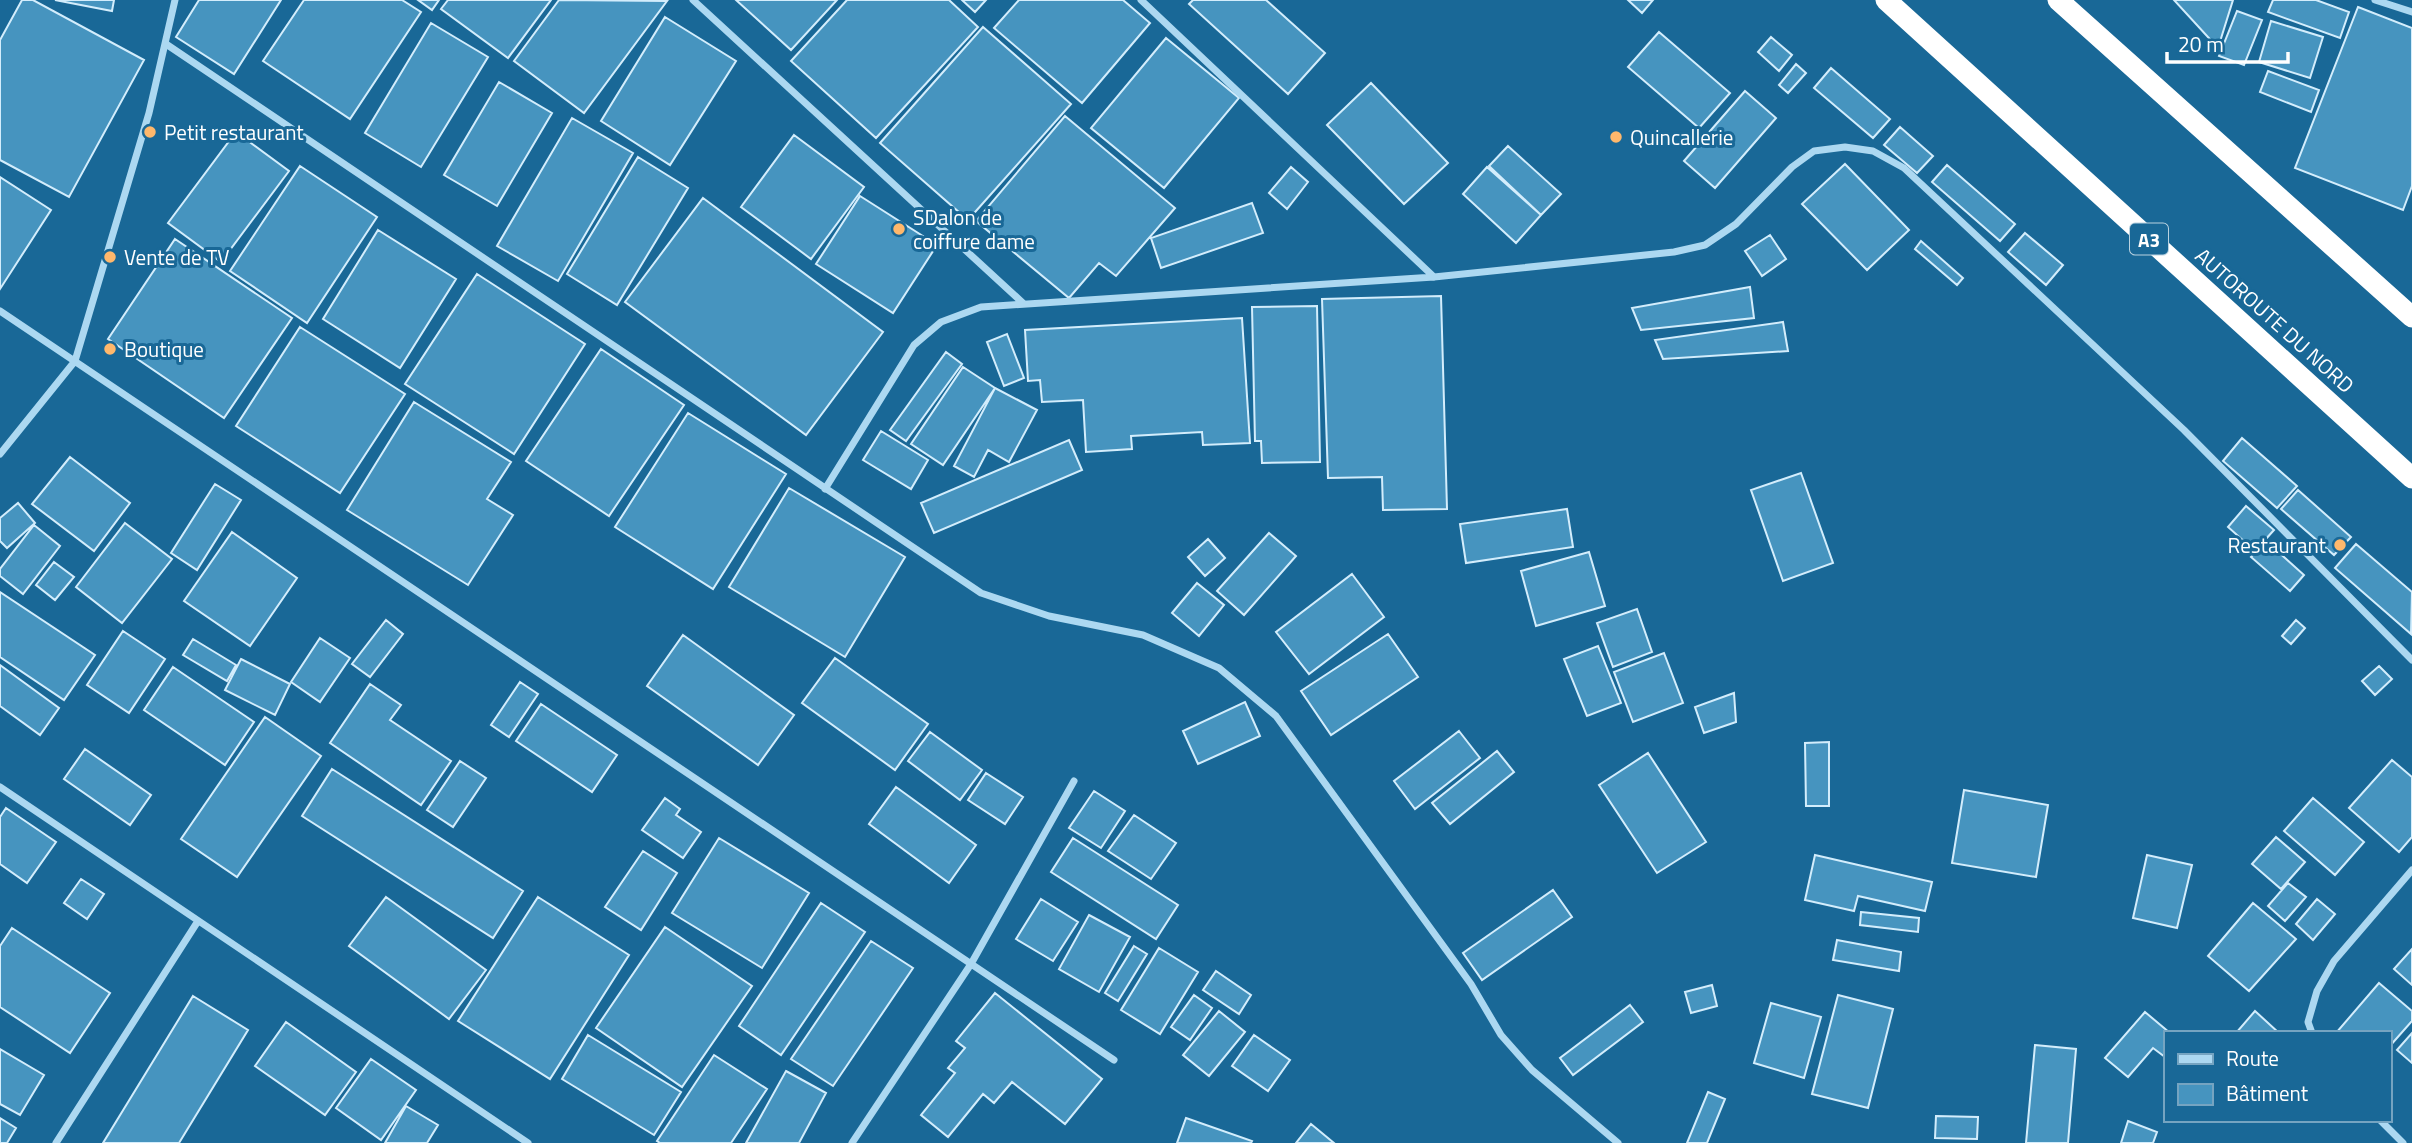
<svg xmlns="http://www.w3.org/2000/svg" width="2412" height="1143" viewBox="0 0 2412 1143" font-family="'Titillium Web',sans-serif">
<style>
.building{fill:#4694bf;stroke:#d3edfc;stroke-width:2}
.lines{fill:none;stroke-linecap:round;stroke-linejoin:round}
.minor{stroke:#acd8f1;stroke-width:7}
.motorway{stroke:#fff;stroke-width:21}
.poi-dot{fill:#ffb86c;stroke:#196897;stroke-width:2.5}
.labels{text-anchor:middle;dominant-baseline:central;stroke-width:6;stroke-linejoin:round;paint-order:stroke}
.shield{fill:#196897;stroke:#bad2e0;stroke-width:2}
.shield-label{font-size:19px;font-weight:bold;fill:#fff}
.poi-label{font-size:21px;fill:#fff;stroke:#196897;text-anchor:start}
.street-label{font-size:21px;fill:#fff;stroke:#196897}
</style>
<rect width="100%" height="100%" fill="#196897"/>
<path class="building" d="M22,0H33L144,60L69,197L0,160V40Z
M55,0H114L112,11Z
M199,0H281L234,74L176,37Z
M304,0H402L421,12L350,119L263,61Z
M418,0H439L432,10Z
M448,0H551L508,58L441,9Z
M559,0L667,1L584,113L514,61Z
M736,0H837L791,50Z
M847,0H949L978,27L876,138L791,61Z
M962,0H986L975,12Z
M1019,0H1123L1150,23L1082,103L994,28Z
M1193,0H1266L1325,53L1288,94L1189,4Z
M1628,0H1653L1642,13Z
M2174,0H2233L2218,48Z
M2273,0H2316L2349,12L2340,38L2268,12Z
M2358,7L2412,28V186L2403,210L2295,168Z
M2237,11L2262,20L2244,65L2219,56Z
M665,17L736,61L670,165L601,121Z
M2271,21L2323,37L2310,78L2259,62Z
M431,23L488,57L421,167L365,133Z
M983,27L1071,104L968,220L880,143Z
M1659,32L1730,93L1699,128L1628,67Z
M1771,37L1792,55L1779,71L1758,52Z
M1166,38L1239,98L1164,188L1091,128Z
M1796,64L1806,73L1788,93L1779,85Z
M1831,68L1890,119L1873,138L1814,88Z
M2268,71L2319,90L2311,112L2260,92Z
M499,82L552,113L497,206L444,175Z
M1371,83L1448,163L1404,204L1327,125Z
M1745,91L1776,118L1715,188L1684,161Z
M1065,116L1175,208L1116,276L1099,263L1069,298L976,221Z
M572,118L633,153L558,281L497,246Z
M1900,127L1933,156L1917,173L1884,145Z
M236,132L289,171L221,262L168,223Z
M794,135L864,187L811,259L741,207Z
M1508,146L1561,194L1541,215L1489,166Z
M638,157L688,188L617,305L567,274Z
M1845,164L1909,230L1867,270L1802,204Z
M1947,165L2015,224L2000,241L1932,182Z
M300,166L377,217L307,323L230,271Z
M1291,167L1308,182L1287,209L1269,193Z
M1487,167L1541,215L1516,243L1463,194Z
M0,177L51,210L0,289Z
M860,196L937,245L893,313L816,264Z
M703,198L883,332L806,435L625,302Z
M1252,203L1263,233L1161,268L1151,238Z
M378,230L456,279L400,368L323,319Z
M2025,233L2063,265L2046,285L2008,252Z
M1770,235L1786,259L1762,276L1745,251Z
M175,239L292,318L224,418L108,339Z
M1921,241L1963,278L1957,285L1915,249Z
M477,274L585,344L514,454L405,384Z
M1750,287L1754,318L1641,330L1632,308Z
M1441,296L1447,509L1383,510L1382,477L1328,478L1322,299Z
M1317,306L1320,462L1262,463L1261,441H1255L1252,307Z
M1242,318L1250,443L1203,445L1202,432L1131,436L1132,449L1086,452L1083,400L1042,402L1040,380L1028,381L1025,330Z
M1783,322L1788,351L1663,359L1655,340Z
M300,327L405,394L340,493L236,426Z
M1007,334L1024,378L1004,386L987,342Z
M601,349L684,405L609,516L526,461Z
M946,352L962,364L906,441L890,430Z
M963,367L995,388L943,465L911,444Z
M995,388L1037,410L1009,462L988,450L974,477L954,466Z
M414,402L511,462L487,499L513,515L468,585L347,510Z
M688,413L786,474L713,589L615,527Z
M881,431L928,460L911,489L863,460Z
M2242,438L2297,486L2277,508L2223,461Z
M1069,440L1082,470L934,533L921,503Z
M70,457L130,503L94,551L32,504Z
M1801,473L1833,563L1783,581L1751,490Z
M215,484L241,500L197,570L171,553Z
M789,488L905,557L845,657L729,587Z
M2298,490L2351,537L2334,555L2281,509Z
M18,503L35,523L7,548L0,541V518Z
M2246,506L2274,530L2255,551L2228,527Z
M1567,509L1573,547L1466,563L1460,524Z
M125,523L172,559L122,623L76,587Z
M34,525L60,546L23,594L0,576V569Z
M232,532L297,578L250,646L184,601Z
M1269,533L1296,556L1244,615L1217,591Z
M1208,539L1225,558L1205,576L1188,557Z
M2266,541L2304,575L2290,591L2251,557Z
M2356,544L2412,592L2411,634L2335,568Z
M1589,552L1605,606L1536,626L1521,571Z
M54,562L74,577L55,600L36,585Z
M1352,574L1384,617L1309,674L1276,632Z
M1197,583L1224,605L1199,636L1172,613Z
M0,592L95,655L64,700L0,657Z
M1637,609L1652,652L1613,667L1597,623Z
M386,620L403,634L370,677L352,664Z
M2296,620L2305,628L2291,644L2282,636Z
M123,631L165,659L129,713L87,685Z
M1388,634L1418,677L1331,735L1301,691Z
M683,635L794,715L758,765L647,686Z
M320,638L350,658L320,702L291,682Z
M193,639L236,665L227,681L183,655Z
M1598,646L1621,703L1587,716L1564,659Z
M1664,653L1683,703L1633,722L1614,672Z
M835,658L928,724L895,770L802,703Z
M241,659L290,684L275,715L225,690Z
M0,665L59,708L40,735L0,706Z
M2379,666L2392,679L2375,695L2362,681Z
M173,667L254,722L225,765L144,710Z
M520,682L538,694L509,737L491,725Z
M370,684L401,705L390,720L451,761L421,805L330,743Z
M1734,693L1736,722L1704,733L1695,707Z
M1245,702L1260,736L1198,764L1183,731Z
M541,704L617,755L592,792L516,741Z
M265,717L321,756L237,877L181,839Z
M1459,731L1480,758L1415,809L1394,781Z
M930,732L982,770L960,800L908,761Z
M1829,742V806H1806L1805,743Z
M85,749L151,795L130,825L64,779Z
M1497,751L1514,772L1450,824L1432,803Z
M1648,753L1706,842L1657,873L1599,785Z
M2392,760L2412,777V837L2399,852L2349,808Z
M460,761L486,778L453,827L427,810Z
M332,769L523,891L493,938L302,816Z
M986,773L1023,797L1005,824L968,800Z
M896,787L976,845L949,883L869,824Z
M1964,790L2048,805L2036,877L1952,863Z
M1094,791L1125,811L1101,848L1069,828Z
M665,798L680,809L676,815L701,832L683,858L642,830Z
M2313,798L2364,842L2335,875L2284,831Z
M6,808L56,842L27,883L0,864V817Z
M1134,815L1176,843L1151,879L1108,851Z
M2276,837L2305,862L2281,889L2252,864Z
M719,838L809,893L762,968L672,913Z
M1073,838L1178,905L1156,939L1051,872Z
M643,851L677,873L641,930L605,907Z
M1815,855L1932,882L1925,911L1858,896L1854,911L1805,900Z
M2147,855L2192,865L2177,928L2133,918Z
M81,879L104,894L87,919L64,903Z
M2288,883L2306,897L2285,921L2268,906Z
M1553,890L1572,917L1482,980L1463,953Z
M386,897L486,970L449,1019L349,946Z
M538,897L629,955L550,1079L458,1021Z
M1041,899L1078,922L1053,961L1016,939Z
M2317,899L2335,914L2313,940L2296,924Z
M821,903L865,932L781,1055L739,1026Z
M2253,903L2296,939L2249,991L2208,956Z
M1861,912L1919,918L1918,932L1860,925Z
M1089,915L1130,937L1099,992L1059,969Z
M665,927L752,986L682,1087L596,1028Z
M12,928L110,993L70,1053L0,1007V946Z
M1837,940L1901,952L1899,971L1833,960Z
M871,941L913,968L833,1086L791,1059Z
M1134,946L1147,954L1118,1001L1105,993Z
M1159,948L1198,972L1160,1034L1121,1010Z
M2412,949V985L2394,969Z
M1216,971L1251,995L1239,1014L1203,990Z
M2379,983L2412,1011V1021L2389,1047V1033H2336Z
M1712,985L1717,1006L1691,1013L1685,992Z
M995,993L1102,1079L1065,1124L1012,1082L994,1103L983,1094L948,1137L921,1115L955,1073L948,1068L965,1048L956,1041Z
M1194,995L1212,1008L1190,1040L1171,1027Z
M1838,995L1893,1009L1868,1108L1812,1094Z
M193,996L248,1030L179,1143H103Z
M1771,1003L1821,1017L1804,1078L1754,1063Z
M1630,1005L1643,1022L1573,1075L1560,1058Z
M1219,1011L1245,1032L1209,1076L1183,1055Z
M2255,1011L2279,1033H2236Z
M2145,1012L2170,1033H2165V1057L2153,1048L2128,1077L2105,1058Z
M286,1022L356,1072L325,1115L255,1066Z
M2412,1033V1063L2397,1050Z
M588,1035L681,1092L654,1135L562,1079Z
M1254,1035L1290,1060L1268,1091L1232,1066Z
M2035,1045L2076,1049L2068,1143H2026Z
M0,1049L44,1075L20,1115L0,1104Z
M714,1055L767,1089L731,1143H660L657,1141Z
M371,1059L416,1090L381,1140L336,1108Z
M786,1071L826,1093L799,1143H746Z
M1708,1092L1725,1099L1707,1143H1687Z
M406,1106L438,1125L427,1143H385Z
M1936,1116L1978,1117L1977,1139L1935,1138Z
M0,1118L16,1128L7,1143H0Z
M1186,1118L1252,1141L1251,1143H1177Z
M2128,1121L2157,1132L2153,1143H2121Z
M1311,1124L1334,1143H1296Z"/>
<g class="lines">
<path class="minor" d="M693,0L1023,303
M1141,0L1434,277
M2375,0L2412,12
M166,44L981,593L1049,616L1143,635L1219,668L1276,716L1471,984L1501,1035L1532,1070L1618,1143
M0,311L1114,1060
M0,454L75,361L149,113L175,0
M825,489L914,345L941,322L981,307L1434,277L1674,252L1705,245L1736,224L1792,167L1814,151L1845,147L1873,151L1904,168L2184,430L2412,660
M0,787L528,1143
M2312,1033L2308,1022L2317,991L2334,961L2412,870
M2380,1120L2403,1143
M56,1143L198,921
M852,1143L971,964L1074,781"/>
<path class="motorway" d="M1886,0L2412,478
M2058,0L2412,317"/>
</g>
<g class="poi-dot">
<circle cx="150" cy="132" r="7"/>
<circle cx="1616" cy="137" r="7"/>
<circle cx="899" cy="229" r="7"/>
<circle cx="110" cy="257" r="7"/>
<circle cx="110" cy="349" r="7"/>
<circle cx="2340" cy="545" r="7"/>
</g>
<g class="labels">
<rect class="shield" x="2130" y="223.5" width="38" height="31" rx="5"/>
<g class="shield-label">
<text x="2149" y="239">A3</text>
</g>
<g class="poi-label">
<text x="164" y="132">Petit restaurant</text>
<text x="1630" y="137">Quincallerie</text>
<text x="913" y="217">SDalon de<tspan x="913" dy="24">coiffure dame</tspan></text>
<text x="124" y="257">Vente de TV</text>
<text x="124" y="349">Boutique</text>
<text x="2326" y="545" text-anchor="end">Restaurant</text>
</g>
<g class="street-label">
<text transform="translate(2275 320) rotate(42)">AUTOROUTE DU NORD</text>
</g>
</g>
<rect x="2164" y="1031" width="228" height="91" fill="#196897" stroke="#75a4c1" stroke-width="2"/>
<rect x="2178" y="1054" width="35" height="10" fill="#acd8f1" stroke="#75a4c1" stroke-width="2"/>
<text x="2226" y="1066" font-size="21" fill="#ffffff">Route</text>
<rect x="2178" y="1084" width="35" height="21" fill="#4694bf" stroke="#75a4c1" stroke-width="2"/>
<text x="2226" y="1101" font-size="21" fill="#ffffff">Bâtiment</text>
<path d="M2167 52v10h121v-10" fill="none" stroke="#ffffff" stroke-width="3.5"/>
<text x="2178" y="52" font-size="21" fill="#ffffff" stroke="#196897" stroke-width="5" paint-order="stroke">20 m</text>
</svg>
